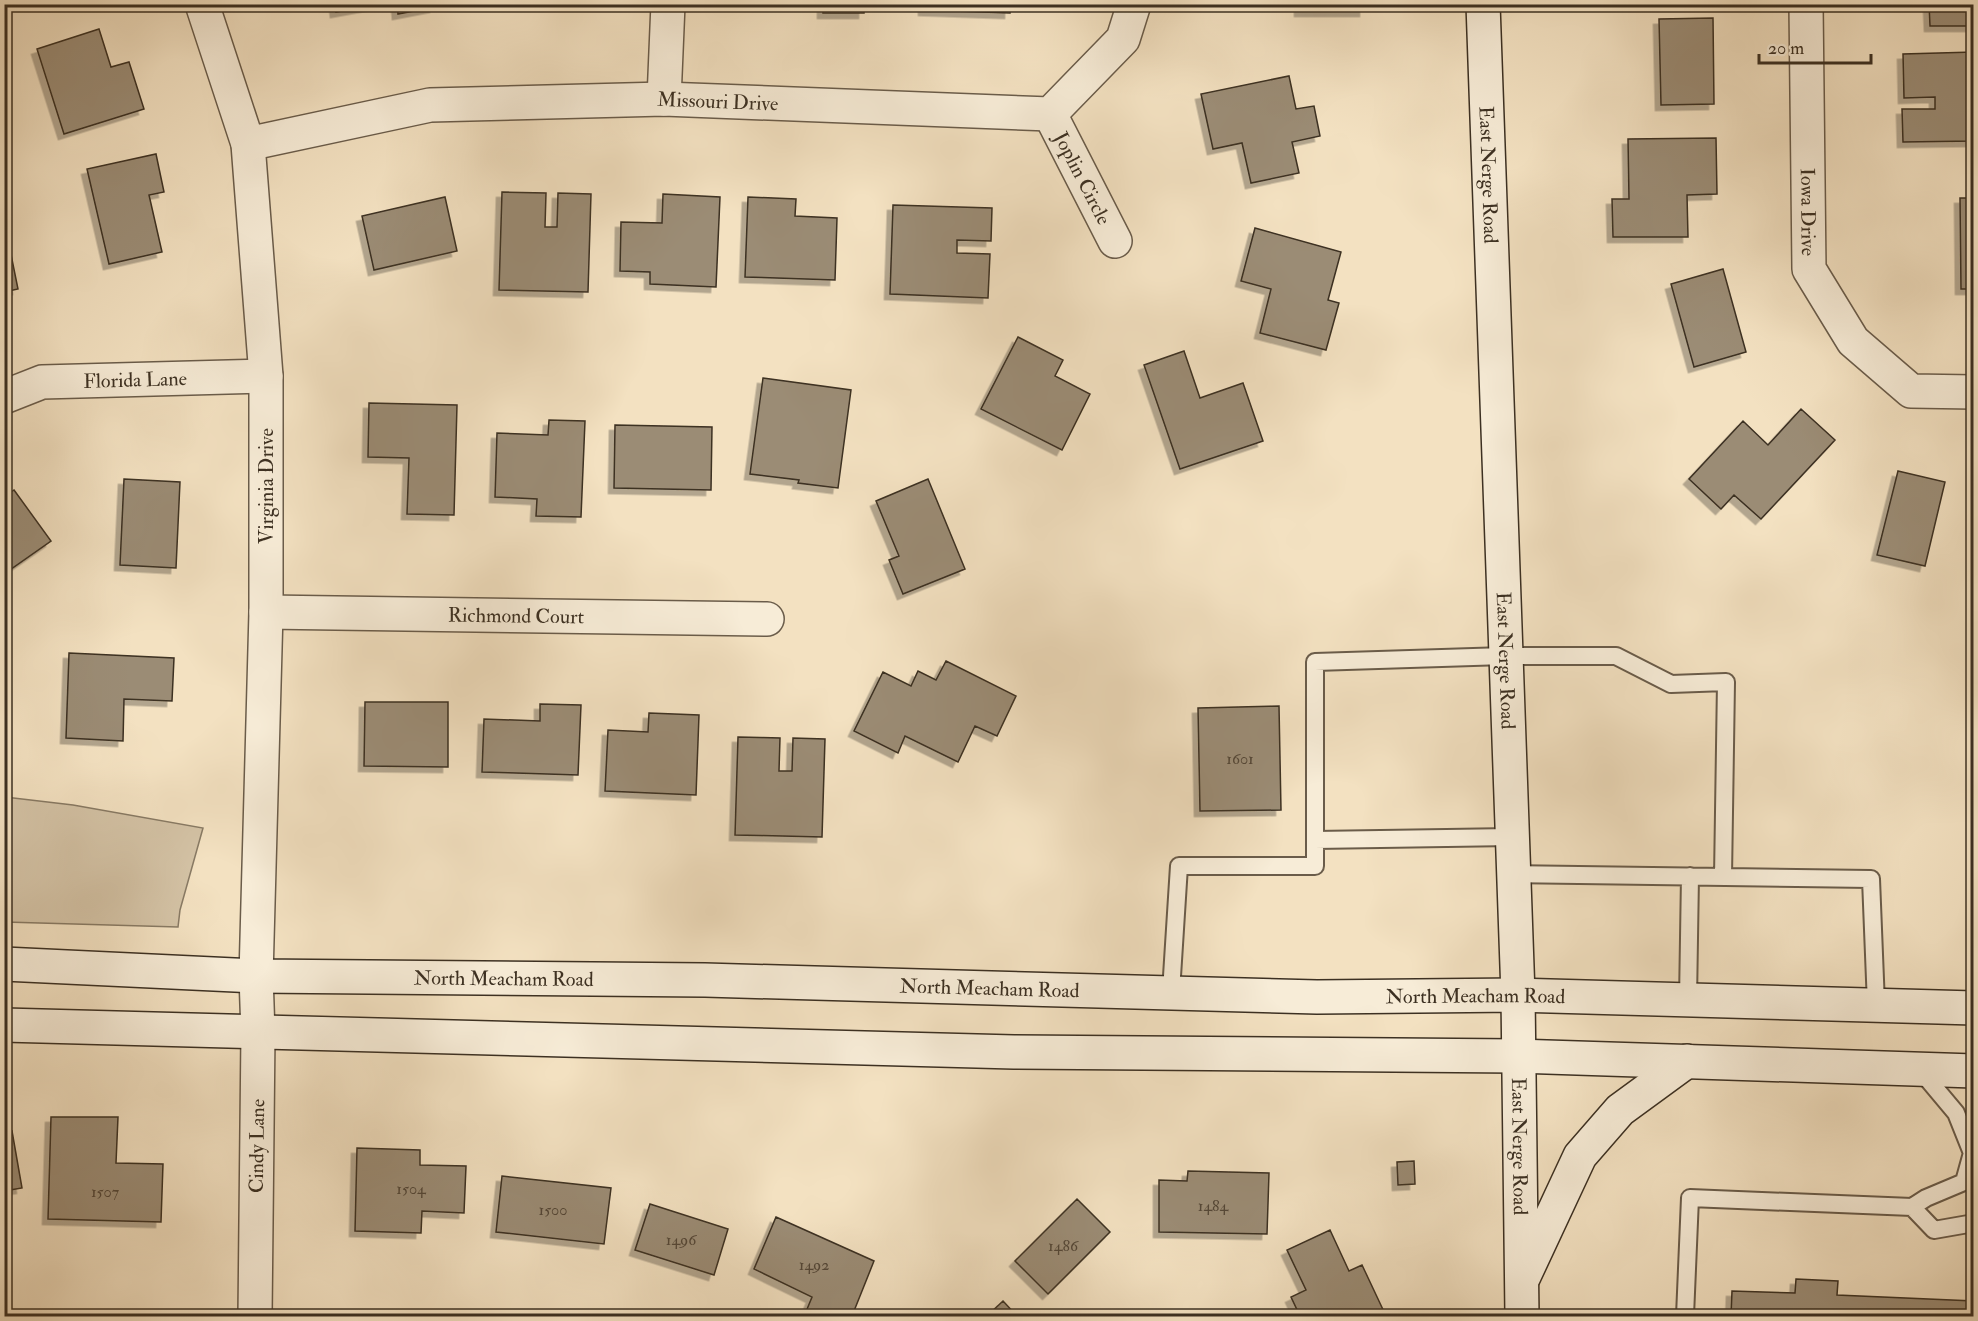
<svg xmlns="http://www.w3.org/2000/svg" width="1978" height="1321" viewBox="0 0 1978 1321" font-family="'IM FELL Double Pica',serif">
<style>
.green{fill:#d4c3a6;stroke:#887a64;stroke-width:1.5}
.building{fill:#9b8c75;stroke:#3c3022;stroke-width:1.5;filter:url(#shadow)}
.lines{fill:none;stroke-linecap:round;stroke-linejoin:round}
.service-casing{stroke:#6a5c4a;stroke-width:20}
.minor-casing{stroke:#6a5c4a;stroke-width:36}
.secondary-casing{stroke:#3c3022;stroke-width:36}
.service{stroke:#f7ecd7;stroke-width:16}
.minor{stroke:#f7ecd7;stroke-width:33}
.secondary{stroke:#f7ecd7;stroke-width:33}
.labels{text-anchor:middle;dominant-baseline:central;stroke-width:4.5;stroke-linejoin:round;paint-order:stroke}
.number-label{font-size:16px;fill:#544737}
.street-label{font-size:20px;fill:#3c3022;stroke:#f7ecd7}
</style>
<defs>
<filter id="shadow"><feDropShadow dx="-5.5" dy="5.5" stdDeviation="0" flood-color="#0004"/></filter>
</defs>
<rect width="100%" height="100%" fill="#f3e1c1"/>
<filter id="stains"><feTurbulence type="fractalNoise" baseFrequency=".00333" numOctaves="4"/><feColorMatrix values="0 0 0 0 .2 0 0 0 0 .09 0 0 0 0 .02 0 0 0 .5 -.17"/></filter>
<radialGradient id="worn" r=".72"><stop offset=".6" stop-color="#630" stop-opacity="0"/><stop offset="1" stop-color="#630" stop-opacity=".3"/></radialGradient>
<path class="green" d="M5,797L73,805L203,828L180,910L178,927L5,922Z"/>
<path class="building" d="M335,4H380L336,12Z
M397,4H434L435,7L398,14Z
M823,4H864V13H823Z
M924,4H1010V13L924,10Z
M1300,4H1365V11H1300Z
M1929,4H1974V26H1930Z
M1713,18L1714,104L1661,105L1659,19Z
M99,29L111,67L129,62L144,109L64,134L37,49Z
M1974,52V141L1903,142L1902,109H1935V97L1904,98L1903,54Z
M1289,76L1296,109L1314,106L1320,136L1292,142L1299,173L1251,183L1242,143L1213,149L1201,94Z
M1716,138L1717,194L1687,195L1688,237H1613L1612,199H1629L1628,139Z
M156,154L164,192L149,195L162,252L109,264L87,169Z
M502,192L546,193L545,227H557L558,193L591,194L588,292L499,290Z
M663,194L720,197L716,287L650,284V272L620,271L621,222L662,223Z
M445,197L457,251L374,270L362,216Z
M748,197L796,199L795,216L837,218L835,280L745,277Z
M1960,198H1974V289H1961Z
M893,205L992,208L991,241L957,240V253L990,254L988,298L890,294Z
M4,220L18,289L4,292Z
M1255,228L1341,252L1328,300L1339,303L1326,350L1260,333L1271,289L1241,281Z
M1723,269L1746,352L1694,367L1671,284Z
M1018,337L1063,360L1055,376L1090,394L1062,450L981,409Z
M1184,351L1200,398L1243,383L1263,441L1180,469L1144,365Z
M763,378L851,390L838,488L798,483L799,480L750,474Z
M369,403L457,405L454,515L407,514L409,458L368,457Z
M1801,409L1835,440L1761,519L1734,495L1721,509L1689,479L1743,421L1768,445Z
M549,420L585,421L581,517L536,516L537,499L495,497L497,433L548,435Z
M615,425L712,427L711,490L614,488Z
M1898,471L1945,482L1925,566L1877,555Z
M124,479L180,482L176,568L120,565Z
M928,479L965,569L903,594L889,560L899,556L876,501Z
M14,490L51,541L4,574V497Z
M69,653L174,658L172,701L124,699L123,741L66,738Z
M946,661L1016,696L997,736L975,726L958,762L905,736L898,753L854,731L883,672L911,686L918,671L936,680Z
M365,702H448V767L364,766Z
M540,704L581,705L578,775L482,772L484,719L540,721Z
M1279,706L1281,810L1200,811L1198,708Z
M649,713L699,715L696,795L605,791L608,730L648,732Z
M738,737L780,738L779,771H792L793,738L825,739L822,837L735,835Z
M51,1117H118L116,1163L163,1164L161,1222L48,1219Z
M12,1131L22,1188L4,1191V1133Z
M357,1148L420,1150V1165L466,1166L464,1213L422,1211L421,1233L355,1231Z
M1414,1161L1415,1184L1398,1185L1397,1162Z
M1188,1171L1269,1173L1267,1234L1159,1232V1180L1187,1181Z
M502,1176L611,1188L604,1244L496,1232Z
M1077,1199L1110,1232L1048,1294L1015,1261Z
M650,1204L728,1229L714,1275L635,1250Z
M776,1217L874,1261L852,1316H811L805,1314L812,1297L754,1269Z
M1330,1230L1349,1271L1362,1265L1386,1316H1300L1291,1297L1306,1290L1287,1250Z
M1796,1279L1838,1281L1837,1295L1974,1301V1316H1731L1732,1291L1795,1293Z
M1003,1301L1017,1316H987Z"/>
<g class="lines">
<g class="service-casing">
<path id="service" d="M1315,840L1512,837
M1513,874L1871,879L1876,1005
M1171,992L1179,866H1315V662L1505,656H1616L1671,684L1726,682L1723,877
M1688,1000L1690,876
M1912,1207L1934,1230L1974,1223
M1685,1316L1690,1198L1912,1207L1926,1198L1964,1182L1972,1153L1956,1113L1920,1070"/>
</g>
<g class="minor-casing">
<g id="minor">
<path d="M202,4L248,144L266,376V612L256,976L258,1033L255,1316"/>
<path id="s1" d="M1806,4L1809,269L1853,341L1911,391L1974,392"/>
<path d="M664,99L668,4"/>
<path id="s2" d="M1050,114L1115,241"/>
<path id="s3" d="M248,144L430,105L664,99L1050,114L1123,39L1134,4"/>
<path id="s4" d="M4,397L42,382L266,376"/>
<path id="s5" d="M266,612L767,619"/>
</g>
</g>
<g class="secondary-casing">
<g id="secondary">
<path id="s6" d="M1483,4L1518,995L1522,1316"/>
<path id="s7" d="M4,964L256,976L705,980L1317,997L1518,995L1974,1008"/>
<path d="M4,1025L1014,1052L1518,1056L1974,1071"/>
<path d="M1524,1276L1580,1156L1620,1110L1687,1061"/>
</g>
</g>
<use href="#service" class="service"/>
<use href="#minor" class="minor"/>
<use href="#secondary" class="secondary"/>
</g>
<g class="labels">
<g class="number-label">
<text x="1240" y="759">1601</text>
<text x="411" y="1189">1504</text>
<text x="105" y="1192">1507</text>
<text x="1213" y="1206">1484</text>
<text x="553" y="1210">1500</text>
<text x="681" y="1240">1496</text>
<text x="1063" y="1246">1486</text>
<text x="814" y="1265">1492</text>
</g>
<g class="street-label">
<text stroke="none"><textPath href="#s3" startOffset="474">Missouri Drive</textPath></text>
<text stroke="none"><textPath href="#s6" startOffset="171">East Nerge Road</textPath></text>
<text stroke="none"><textPath href="#s2" startOffset="72">Joplin Circle</textPath></text>
<text stroke="none"><textPath href="#s1" startOffset="208">Iowa Drive</textPath></text>
<text stroke="none"><textPath href="#s4" startOffset="134">Florida Lane</textPath></text>
<text transform="translate(266 486) rotate(-90)">Virginia Drive</text>
<text stroke="none"><textPath href="#s5" startOffset="250">Richmond Court</textPath></text>
<text stroke="none"><textPath href="#s6" startOffset="657">East Nerge Road</textPath></text>
<text stroke="none"><textPath href="#s7" startOffset="500">North Meacham Road</textPath></text>
<text stroke="none"><textPath href="#s7" startOffset="986">North Meacham Road</textPath></text>
<text stroke="none"><textPath href="#s7" startOffset="1472">North Meacham Road</textPath></text>
<text transform="translate(257 1146) rotate(-89)">Cindy Lane</text>
<text stroke="none"><textPath href="#s6" startOffset="1143">East Nerge Road</textPath></text>
</g>
</g>
<rect width="1978" height="1321" fill="none" stroke="#f3e1c1" stroke-width="24"/>
<rect x="6" y="6" width="1966" height="1309" fill="none" stroke="#3c3022" stroke-width="3"/>
<rect x="12" y="12" width="1954" height="1297" fill="none" stroke="#3c3022" stroke-width="1.5"/>
<path d="M1759 54v9h112v-9" fill="none" stroke="#3c3022" stroke-width="3"/>
<text x="1768" y="54" font-size="18" fill="#3c3022" stroke="#f7ecd7" stroke-width="4.5" paint-order="stroke">20 m</text>
<rect width="100%" height="100%" filter="url(#stains)"/>
<rect width="100%" height="100%" fill="url(#worn)"/>
</svg>
